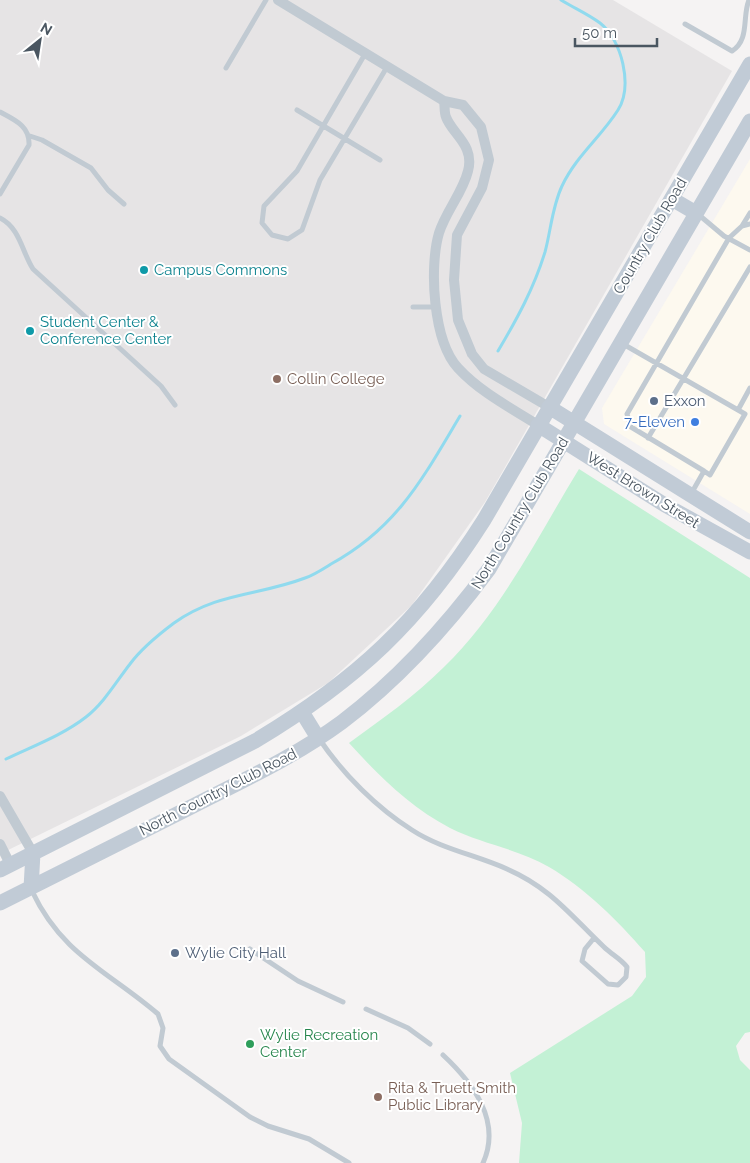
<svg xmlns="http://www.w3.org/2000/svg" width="750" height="1163" viewBox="0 0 750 1163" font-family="Raleway,sans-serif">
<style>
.commercial{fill:#fdf9ef}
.education{fill:#e6e4e5}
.green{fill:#c3f1d5}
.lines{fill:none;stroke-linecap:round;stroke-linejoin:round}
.stream{stroke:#90daee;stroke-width:3}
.lane{stroke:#c1cad2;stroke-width:5}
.street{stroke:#c1cad2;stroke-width:10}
.secondary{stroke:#c1cbd6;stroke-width:15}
.culture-dot{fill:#0f9aa8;stroke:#fff;stroke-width:2}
.education-dot{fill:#8d6e63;stroke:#fff;stroke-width:2}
.service-dot{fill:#5c6f8a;stroke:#fff;stroke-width:2}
.shop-dot{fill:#3f7fe0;stroke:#fff;stroke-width:2}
.leisure-dot{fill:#2e9e5b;stroke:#fff;stroke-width:2}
.labels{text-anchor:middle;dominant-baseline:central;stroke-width:4;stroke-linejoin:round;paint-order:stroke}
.street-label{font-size:15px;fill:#4a5661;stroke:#fff}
.culture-label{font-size:15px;fill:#0d838f;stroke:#fff;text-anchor:start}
.education-label{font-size:15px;fill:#785e54;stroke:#fff;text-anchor:start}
.service-label{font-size:15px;fill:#4e5e75;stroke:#fff;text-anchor:start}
.shop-label{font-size:15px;fill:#366cbe;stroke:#fff;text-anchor:end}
.leisure-label{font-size:15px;fill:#27864d;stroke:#fff;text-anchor:start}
</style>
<rect width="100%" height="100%" fill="#f5f3f3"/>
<path class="commercial" d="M750,159V514L604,424L602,408Z"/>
<path class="education" d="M0,0H613L732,71L485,502L412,605L328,683L241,736L0,854Z"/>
<path class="green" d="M579,469L750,578V1032L745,1033L736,1046L740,1060L750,1070V1163H519L522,1123L510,1073L632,996L646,977L645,952C618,921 585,888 549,867C518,849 482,844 450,828C410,807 379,776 349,743C382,719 415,696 444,667C501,612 538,536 579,469Z"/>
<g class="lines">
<path class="stream" d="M498,351C517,319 534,288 545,252C551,230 552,207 562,186C576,156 601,137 618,110C633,86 622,40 600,23C588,14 574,8 561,0
M6,759C33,746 63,735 86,717C104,703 116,682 130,664C141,649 158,635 174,623C218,592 258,596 305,578C314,575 323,569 331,564C397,528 423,478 460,416"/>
<path class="lane" d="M685,24L732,51C750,40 742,16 749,0
M365,54L297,171L264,206L262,223L272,235L288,239L302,230L320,180L387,67
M226,68L266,0
M297,110L380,160
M0,112C15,120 30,126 29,145L0,194
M30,136L42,140L91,168L108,190L124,204
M699,215L724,236L750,250
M0,218C20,228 22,252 33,269L161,386L175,405
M742,226L750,213
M413,307H435
M623,344L745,414L710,475L704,471L691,494
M738,410L750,388
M648,438L750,267
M704,471L631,427L627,414L729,238L742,226L750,224
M320,740C343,774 377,808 412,830C441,849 476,855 507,869C551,888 571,916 604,947C611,954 621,959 627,967L626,977L618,985L608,984L582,961L585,949L594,938
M32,891C62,955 108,971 158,1014L163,1028L160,1046L169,1059L250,1117L268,1126L309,1139L349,1163
M250,949L298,981L343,1002
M366,1009L408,1028L430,1044
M443,1055C473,1083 502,1121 483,1163"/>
<path class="street" d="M278,0L444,101L463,105L481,127L489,160L482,188L457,235L454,280L458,320L472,354L484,369L549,407
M444,101C445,106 444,112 446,117C452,134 475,145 468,171C463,192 446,211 439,233C429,267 433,341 458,368C480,392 511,408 538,425
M0,796L33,853
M0,844L10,864"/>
<path class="secondary" d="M672,199L696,213
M549,407L750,532
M538,425L665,505L750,552
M302,712L318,738
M0,870L255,741C357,680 420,621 484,520L750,64
M31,888L33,853
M0,903C64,871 129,838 193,806C244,780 296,756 342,722C400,678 446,627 489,569L750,121"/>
</g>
<g class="culture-dot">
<circle cx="144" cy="270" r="5"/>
<circle cx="30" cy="331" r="5"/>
</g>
<g class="education-dot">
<circle cx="277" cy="379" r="5"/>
<circle cx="378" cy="1097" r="5"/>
</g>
<g class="service-dot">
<circle cx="654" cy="401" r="5"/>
<circle cx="175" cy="953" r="5"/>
</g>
<circle class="shop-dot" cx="695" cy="422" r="5"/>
<circle class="leisure-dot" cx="250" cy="1044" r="5"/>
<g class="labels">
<g class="street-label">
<text transform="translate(650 236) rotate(-60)">Country Club Road</text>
<text transform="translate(643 490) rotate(32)">West Brown Street</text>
<text transform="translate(520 513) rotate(-59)">North Country Club Road</text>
<text transform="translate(218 792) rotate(-27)">North Country Club Road</text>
</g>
<g class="culture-label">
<text x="154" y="270">Campus Commons</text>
<text x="40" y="322">Student Center &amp;<tspan x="40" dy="17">Conference Center</tspan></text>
</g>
<g class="education-label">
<text x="287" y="379">Collin College</text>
<text x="388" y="1088">Rita &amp; Truett Smith<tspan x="388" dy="17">Public Library</tspan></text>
</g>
<g class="service-label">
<text x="664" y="401">Exxon</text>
<text x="185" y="953">Wylie City Hall</text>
</g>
<g class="shop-label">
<text x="685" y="422">7-Eleven</text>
</g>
<g class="leisure-label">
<text x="260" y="1035">Wylie Recreation<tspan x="260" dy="17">Center</tspan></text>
</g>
</g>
<g transform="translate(40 40) rotate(30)" stroke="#ffffff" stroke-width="4" paint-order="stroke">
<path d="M0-4L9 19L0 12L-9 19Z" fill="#4a5661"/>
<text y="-8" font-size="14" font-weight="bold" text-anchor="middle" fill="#4a5661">N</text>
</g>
<path d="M575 38v8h82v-8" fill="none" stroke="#4a5661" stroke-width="2.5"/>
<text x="582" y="38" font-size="15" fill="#4a5661" stroke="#ffffff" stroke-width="4" paint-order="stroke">50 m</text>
</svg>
